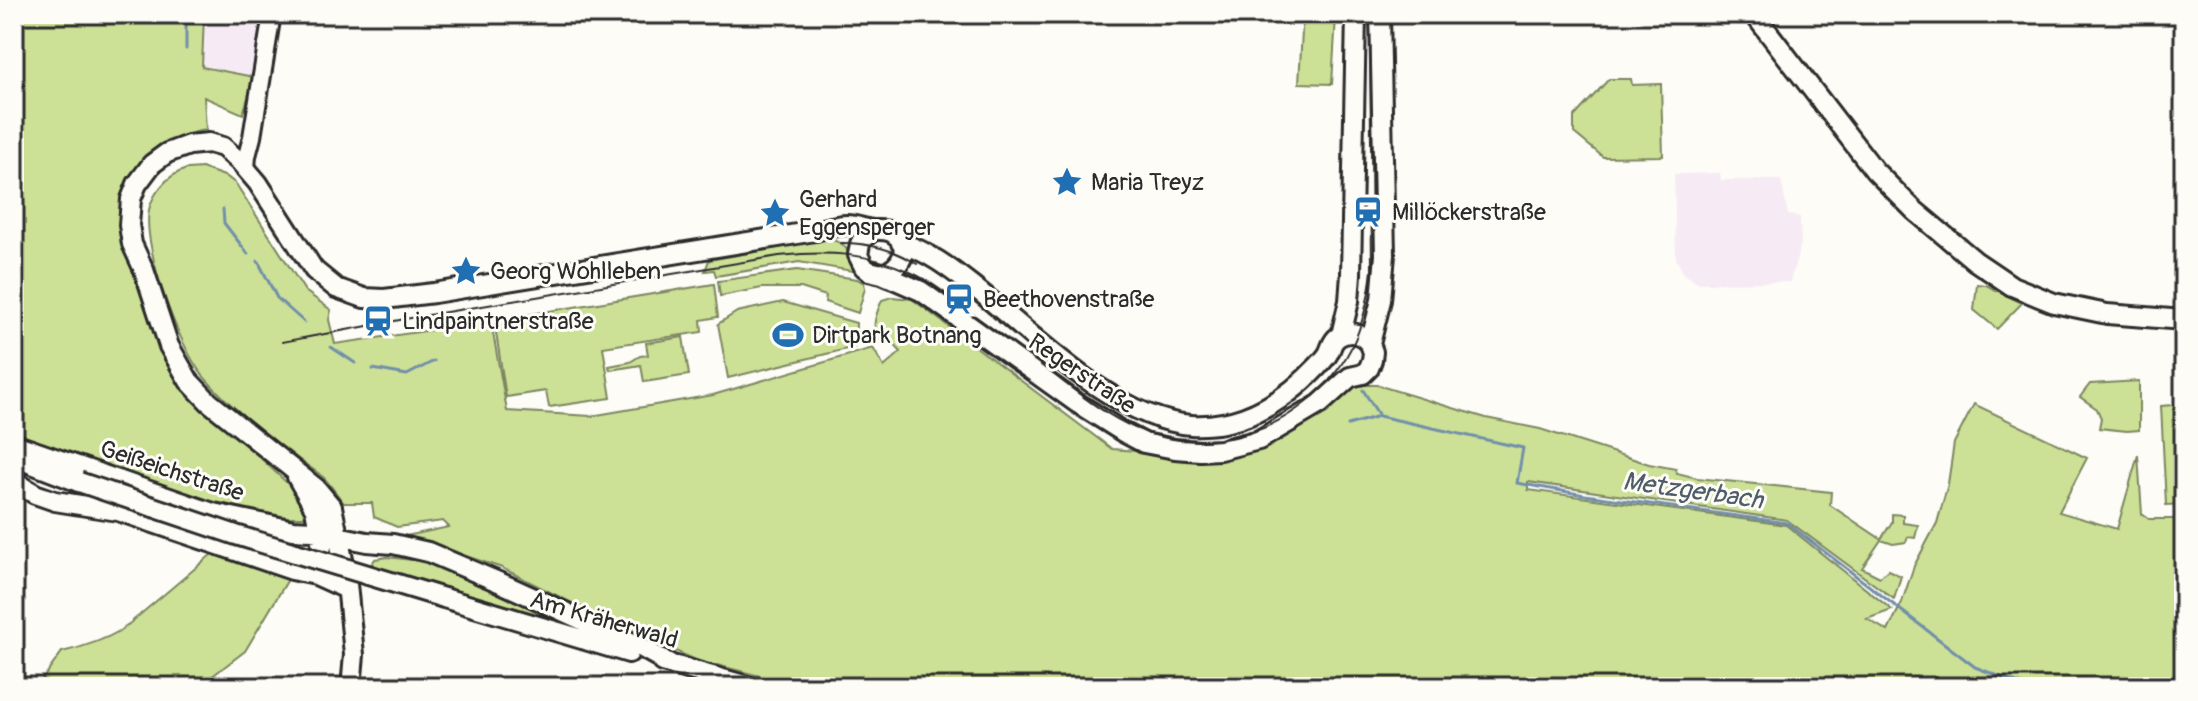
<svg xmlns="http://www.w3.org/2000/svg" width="2198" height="701" viewBox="0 0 2198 701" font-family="Pangolin,sans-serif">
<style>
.built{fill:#f6ebf4}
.green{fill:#cce196;stroke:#7c8660;stroke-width:2}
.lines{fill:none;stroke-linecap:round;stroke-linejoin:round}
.stream{stroke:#728faa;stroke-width:3}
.tertiary-casing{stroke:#2b2b2b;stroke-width:22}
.secondary-casing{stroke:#2b2b2b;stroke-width:24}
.tertiary{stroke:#fdfcf7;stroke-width:16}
.secondary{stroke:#fdfcf7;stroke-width:18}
.tram{stroke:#2b2b2b;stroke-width:2}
.secondary-bridge-casing{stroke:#2b2b2b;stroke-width:24;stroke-linecap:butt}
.secondary-bridge{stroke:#fdfcf7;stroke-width:18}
.labels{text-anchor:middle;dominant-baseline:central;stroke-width:6;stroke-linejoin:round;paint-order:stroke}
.poi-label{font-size:24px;fill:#2b2b2b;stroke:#fdfcf7;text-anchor:start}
.street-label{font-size:24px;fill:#2b2b2b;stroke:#fdfcf7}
.water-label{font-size:26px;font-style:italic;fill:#4f5d6a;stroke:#fdfcf7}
</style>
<rect width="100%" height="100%" fill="#fdfcf7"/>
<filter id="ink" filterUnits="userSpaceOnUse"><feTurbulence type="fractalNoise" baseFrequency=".0125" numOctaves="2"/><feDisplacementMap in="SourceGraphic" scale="16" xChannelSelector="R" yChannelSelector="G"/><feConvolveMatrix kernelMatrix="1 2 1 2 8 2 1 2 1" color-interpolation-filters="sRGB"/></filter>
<g filter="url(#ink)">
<path class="built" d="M204,14H265L254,77L202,67Z
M1720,173L1721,180H1781L1788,215L1800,217L1801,244L1790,282L1699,283L1684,274L1676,259L1674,174Z"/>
<path class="green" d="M14,14H204L202,67L254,77L243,114L204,97L206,130C163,137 151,152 128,187L154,324L222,422L301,496L307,511L304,517H286L188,496L14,435Z
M1303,14L1336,16L1332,84L1299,83Z
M1609,79H1631L1632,85L1661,84L1663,156L1603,157L1574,133V117Z
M202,168L227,177L236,184L305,291L331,310L329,320L335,344L453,327L490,316L507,411L591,416L713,395L873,348L884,367L901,352L889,339L878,340C871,324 876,315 882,300L892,297L912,299L1112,449L1222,458L1297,430L1354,385H1377L1486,418L1540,429L1649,464L1676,469L1677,473L1697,478L1831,492L1830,505L1881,539L1892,522V514L1903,515V523L1918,525L1915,538L1908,537L1906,542L1893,544L1881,540L1862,568L1880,577L1888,570L1901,576L1894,599L1787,520L1528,482V490L1786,525L1892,610L1867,619L1888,631L1902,602L1914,566L1937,523L1948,484L1954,443L1974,404L2087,458L2059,512L2117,529L2138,455L2142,514L2149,519H2184V687H804L717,665H708L630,632L502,568L406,536L449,527L443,521L397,527L374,517L372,503H344C338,496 332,487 325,479C317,471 305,465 296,457C264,433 230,407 204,377C179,348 142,247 149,210C152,194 168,175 184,170C189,168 197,169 202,168Z
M820,238C853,242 843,249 858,272L799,262L716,276L714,270L705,271L709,260L800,244V239Z
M797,270L857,279L864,283L865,288L858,313L825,302L826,296L801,288H762L720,296L718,281Z
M714,284L718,317L701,320L702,332L603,347L611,398L549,407L546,391L506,397L494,320Z
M1977,284L1986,285L2022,303L1997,329L1974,310Z
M783,302L856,323L855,347L728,378L718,324L737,312Z
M683,337L689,375L644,382L641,365L610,370L609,366L630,362L640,356L648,355L646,343Z
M2139,381V430L2127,431L2099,428L2101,418L2097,409L2080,397L2090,384Z
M2184,404V504L2166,505L2161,406Z
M212,554L290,576L245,651L198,687H37L62,652C84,647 103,641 123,629Z
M387,557L412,560L424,558L557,616L556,622L370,567L375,559Z"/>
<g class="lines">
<path class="stream" d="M186,49V14
M223,209L224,223L248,254
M258,261L277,298L304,322
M331,347L355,363
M373,369L407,375L434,361
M1363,390L1378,414
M1348,425L1379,416L1523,448L1517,483L1585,495L1787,523L1975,667L2027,687"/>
<g class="tertiary-casing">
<path id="tertiary" d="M246,168L247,156L252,137L272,14"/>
</g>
<g class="secondary-casing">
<path id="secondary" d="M1754,14L1875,171L1914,210L1975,261L2012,286L2054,303L2107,314L2184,320
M874,230L863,238L860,244L858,255L864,267L869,271L882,274L921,291L1077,403L1123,432L1144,443L1175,449L1200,451L1220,450L1259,440L1320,404L1350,377L1363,374L1369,368L1372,360L1373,352L1370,344L1381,300L1385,255L1380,14
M901,243C928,251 952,270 974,287C1032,333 1114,419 1191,425C1242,428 1284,402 1318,366C1322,361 1327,357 1329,352C1332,346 1332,341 1338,337C1350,329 1362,334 1370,344
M1341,335L1349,301L1351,274L1356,14
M14,442L20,446L213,513L293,530L312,531L367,542L393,544L428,552L501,583L635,644L672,665
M14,457L79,482
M297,477L315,509L322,547
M14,481L35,494L55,501L118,511L292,570L316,575L347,589
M444,598L629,653
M662,662L751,687
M351,687L354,655L352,634L346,574L332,507L316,488L209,402L189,381L169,346L144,270L132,244L129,225L131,199L137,184L152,164L167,153L189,145L209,143L223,147L240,162L258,183L314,270L336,288L364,298L384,299L434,293L815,231C826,228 836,225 847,225C856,225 864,229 873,230C879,230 885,229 891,232C914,244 902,269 882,274"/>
</g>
<use href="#tertiary" class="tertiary"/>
<use href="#secondary" class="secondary"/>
<path class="tram" d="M841,243C868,243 894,249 917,264
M282,342L405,319L779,256C826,251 867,252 910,272C932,282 952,298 971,313C997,332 1023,351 1049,371C1076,391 1103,414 1135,428C1188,451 1250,443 1297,409C1346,375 1366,329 1372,270L1370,14"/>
<g class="secondary-bridge-casing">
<path id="secondary-bridge" d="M79,482L236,535L444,598"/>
</g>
<use href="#secondary-bridge" class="secondary-bridge"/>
</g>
</g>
<defs>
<g id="sight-bare" transform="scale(2.4)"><path d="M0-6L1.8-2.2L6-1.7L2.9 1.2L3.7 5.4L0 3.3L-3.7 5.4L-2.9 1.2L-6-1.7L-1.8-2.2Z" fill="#1f6fb2" stroke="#fdfcf7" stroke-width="2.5" paint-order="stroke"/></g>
<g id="station-bare" transform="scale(2.4)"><path d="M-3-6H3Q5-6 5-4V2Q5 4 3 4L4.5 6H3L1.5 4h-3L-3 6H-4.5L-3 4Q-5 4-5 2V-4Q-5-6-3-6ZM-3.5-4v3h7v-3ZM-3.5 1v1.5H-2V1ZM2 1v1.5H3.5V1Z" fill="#1f6fb2" stroke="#fdfcf7" stroke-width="2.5" paint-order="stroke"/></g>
<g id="stadium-bare" transform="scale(2.4)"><path d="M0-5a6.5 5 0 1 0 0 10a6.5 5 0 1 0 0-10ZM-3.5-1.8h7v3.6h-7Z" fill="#1f6fb2" stroke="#fdfcf7" stroke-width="2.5" paint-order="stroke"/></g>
</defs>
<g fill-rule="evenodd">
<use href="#sight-bare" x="1067" y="182"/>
<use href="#station-bare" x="1368" y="212"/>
<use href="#sight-bare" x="775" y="213"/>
<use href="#sight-bare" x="466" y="271"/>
<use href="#station-bare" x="959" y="299"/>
<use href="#station-bare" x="378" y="321"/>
<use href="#stadium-bare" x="788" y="335"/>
</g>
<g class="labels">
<g class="poi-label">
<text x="1091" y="182">Maria Treyz</text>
<text x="799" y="199">Gerhard<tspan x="799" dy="28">Eggensperger</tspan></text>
<text x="1392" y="212">Millöckerstraße</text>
<text x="490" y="271">Georg Wohlleben</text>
<text x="983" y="299">Beethovenstraße</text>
<text x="402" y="321">Lindpaintnerstraße</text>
<text x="812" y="335">Dirtpark Botnang</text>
</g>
<g class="street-label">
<text transform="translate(1082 374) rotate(34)">Regerstraße</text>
<text transform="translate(172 471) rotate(18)">Geißeichstraße</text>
<text transform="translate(604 620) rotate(16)">Am Kräherwald</text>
</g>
<g class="water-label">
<text transform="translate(1693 491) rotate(8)">Metzgerbach</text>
</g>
</g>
<rect width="2198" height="701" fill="none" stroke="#fdfcf7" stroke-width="48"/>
<rect x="24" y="24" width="2150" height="653" fill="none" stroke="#2b2b2b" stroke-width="3" filter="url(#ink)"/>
</svg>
